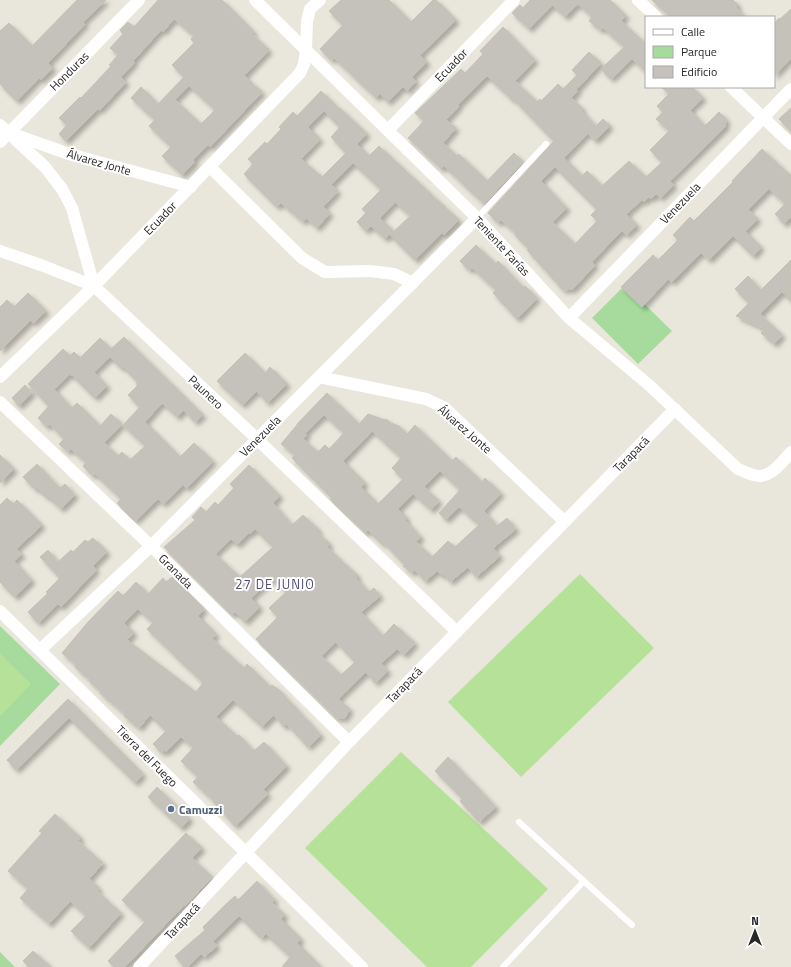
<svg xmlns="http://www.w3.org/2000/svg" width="791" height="967" viewBox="0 0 791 967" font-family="'Titillium Web',sans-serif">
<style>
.green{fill:#a7db9d}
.pitch{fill:#b6e199}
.building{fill:#c5c2bb;stroke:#c4c2b5;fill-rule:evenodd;filter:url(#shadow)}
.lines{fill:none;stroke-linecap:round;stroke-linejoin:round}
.lane{stroke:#fff;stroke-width:6}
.street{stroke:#fff;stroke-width:12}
.service-dot{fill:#5c6f8a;stroke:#fff;stroke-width:1.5}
.labels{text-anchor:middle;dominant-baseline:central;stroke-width:4;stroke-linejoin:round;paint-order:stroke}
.street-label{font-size:12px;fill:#282828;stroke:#fff}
.service-label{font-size:12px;font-weight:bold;fill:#4e5e75;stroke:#fff;text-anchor:start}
.neighbourhood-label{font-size:13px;letter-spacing:1px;fill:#4e4d74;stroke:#fff}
</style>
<defs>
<filter id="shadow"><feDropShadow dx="3.5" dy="3.5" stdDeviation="2" flood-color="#0004"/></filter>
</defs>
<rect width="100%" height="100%" fill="#e9e6db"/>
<path class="green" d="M625,285L672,331L638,364L592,318Z
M0,626L60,684L0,746Z
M0,952L15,967H0Z"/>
<path class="pitch" d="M580,574L654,648L521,777L448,702Z
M0,654L31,684L0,716Z
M401,752L548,889L471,967H427L305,848Z"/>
<path class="building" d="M77,0H106L83,22L85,24L48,63L53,68L41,80L39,78L17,101L0,84V31L9,23L32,46Z
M158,0H222L254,32L252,34L269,50L244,76L262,92L210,147L208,145L193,160L195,162L182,175L162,156L171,147L149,126L155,120L131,98L141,87L158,104L184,77L172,65L194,43L191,39L194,36L174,19L163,32L161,30L133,61L134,63L121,77L126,82L100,110L98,109L66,141L59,134L67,125L59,118L80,97L81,98L111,66L109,65L118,55L110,48L123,34L120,30L128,22L134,27ZM189,86L215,110L201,124L175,100Z
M341,0H389L411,22L433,0H436L456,20L420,55L427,62L412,77L416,81L407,91L403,87L388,102L380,94L376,98L334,58L331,60L320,49L343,25L329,11Z
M530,0H610L626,16L621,21L646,44V72L632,59L611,79L601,69L624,47L603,28L600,30L589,21L592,17L578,4L565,17L552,5L529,29L512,13L520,5L523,8Z
M652,0H733L738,5L736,7L745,17H670Z
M791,9V58L774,76V24L779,18L780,19Z
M503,27L535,60L515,81L537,102L540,99L541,101L558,84L563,89L577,75L572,70L589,52L601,63L576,90L578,91L571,98L583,109L581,110L596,126L603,119L610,126L595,141L588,133L564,158L582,176L587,171L602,186L629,161L646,177L662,162L650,150L669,131L656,119L663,112L657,106L669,94L661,87H692L703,98L690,110L705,126L719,112L726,119L725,127L670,181L674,185L660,198L656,194L651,199L649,197L644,202L642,200L626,214L637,225L626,235L622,231L606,247L592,262L595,265L573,289L563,290L527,250L529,249L515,235L516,234L501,220L498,223L488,213L554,141L513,99L512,100L487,76L458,105L459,106L446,120L456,128L443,143L457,156L459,154L487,181L514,153L523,162L484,204L444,166L441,169L408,138L424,121L415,113L461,69L465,73L483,54L480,51ZM555,167L597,209L591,215L597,221L575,244L552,222L567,208L541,181Z
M321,91L339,109L340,108L367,134L357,144L369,156L379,146L459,220L444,235L442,233L415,260L390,235L410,216L395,202L380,218L393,231L385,239L371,226L366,231L357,222L366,213L362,209L381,190L353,163L331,185L338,191L323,207L330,213L317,228L306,218L303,222L281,203L277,207L244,174L253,164L248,159L265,142L267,144L281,129L279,127L293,112L297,116ZM324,111L340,127L331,137L346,153L322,177L301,159L320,139L308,127Z
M791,108V131L779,119Z
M762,149L791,176V217L784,224L775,214L785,204L769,189L748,210L758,219L745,231L761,247L753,256L733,236L709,260L701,253L672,282L668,279L642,307L621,287L653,255L658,260L678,240L673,235L690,217L694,221L733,182L732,181Z
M476,245L496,264L498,261L524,288L525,286L537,298L517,319L493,293L496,290L472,268L469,270L460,261Z
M791,260V301L782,292L760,314L782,335L774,344L761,333L765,329L736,316L749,303L735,289L748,276L761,290Z
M28,293L46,311L33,323L31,320L0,351V307L7,300L14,307Z
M124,337L203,415L195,422L184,410L177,417L162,403L145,422L180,457L194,443L213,461L187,488L183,485L163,504L158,499L135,521L117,503L121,499L95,474L93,476L83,466L86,463L71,449L68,452L59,444L64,439L50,424L47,427L38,418L49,406L28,384L63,349L70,356L74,352L80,358L100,338L111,349ZM110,357L121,368L122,366L138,382L136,384L138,385L128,395L140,407L123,425L145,446L130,460L122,452L118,456L104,443L122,424L111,414L100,426L77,403L72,408L54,389L70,374L71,376L72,375L95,398L107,386L94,372Z
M245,353L265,373L270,367L287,384L267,403L257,391L242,405L217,381Z
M25,385L32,393L19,406L12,398Z
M327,393L359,424L368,414L385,420L386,419L391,423L399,426L407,434L415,425L452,461L456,457L482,482L485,478L501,493L484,511L497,526L507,518L516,529L493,548L500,556L476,577L468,567L450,582L444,574L442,576L437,571L425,581L415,570L412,573L403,566L405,565L383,542L382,544L368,530L365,533L330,499L332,498L292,458L295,455L281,444L297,425V424ZM324,415L344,433L329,449L325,445L318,452L303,439L307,435L305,433ZM372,431L401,458L392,468L403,479L378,504L361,487L365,483L343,461ZM440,471L460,490L439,513L446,520L459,507L479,525L455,547L448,541L432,557L416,542L421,537L405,520L407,518L398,509L413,494L431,510L439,501L424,487Z
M0,455L14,469L0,483Z
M37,464L60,488L65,484L75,495L61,509L47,496L46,497L37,488L36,490L23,477Z
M249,465L280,496L273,503L292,525L303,515L319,530L317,532L330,544L327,547L358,576L356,578L369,592L374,588L380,596L361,612L383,636L394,624L415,643L404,655L397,649L381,663L388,671L375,683L366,672L338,699L350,709L345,718H336L256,639L278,617L269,608L286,592L272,578L251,598L260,607L245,622L235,612L232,615L164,547L195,520L192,517L201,507L206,512L215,502L218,505L234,488L230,484ZM255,529L273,547L240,577L215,554L231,539L237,545L249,533L250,534ZM336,642L355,662L341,675L321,656Z
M7,498L13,504L17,500L42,525L16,549L22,554L14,561L32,580L15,597L0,582V505Z
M93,538L107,552L93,566L96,570L61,607L58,604L38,623L28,612L48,593L46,592L60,578L40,557L48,550L58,562L71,550L73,552L85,540L88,542Z
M172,577L204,609L198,616L216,634L212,639L244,668L247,664L270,687L272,685L279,690L321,735L308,747L287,724L284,727L274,715L262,727L233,700L216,717L237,736L239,735L254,751L264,742L287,766L263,790L268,794L235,826L213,802L214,801L193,782L198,777L181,761L193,748L181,737L166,752L165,750L162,753L153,744L166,731L150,715L139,728L124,716L125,714L100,693L101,692L89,681L90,680L75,667L76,665L62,653L88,622L118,591L123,596L136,582L148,594L163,578L166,582ZM138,609L153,623L147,629L203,683L196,692L127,640L134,633L124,623Z
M68,699L143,774L135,783L69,718L16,770L7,760Z
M448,757L496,807L479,822L460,801L463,799L435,771Z
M157,787L190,819L181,828L148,797Z
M55,814L81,838L78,841L103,863L89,879L99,888L97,891L121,913L89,948L71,931L86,916L70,901L49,924L20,898L28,889L8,871L42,833L39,831Z
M186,833L202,848L192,858L212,877L185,906L184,905L125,967H114L108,961L145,922L122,900Z
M257,881L275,900L272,903L285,915L281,919L301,939L297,943L321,967H282L290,957L266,934L261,938L239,916L213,941L217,946L204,957L201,954L187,967H184L175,956L205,930L203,927L225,905L235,896L238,900Z
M33,951L51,967H29L23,961Z"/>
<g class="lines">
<path class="lane" d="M477,218L546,144
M519,822L632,925
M503,967L584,881"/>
<path class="street" d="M255,0L477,218L569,318L649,385L738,469C745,472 753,476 760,476C773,475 783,461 791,452
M638,0L656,17
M731,87L791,144
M0,125L45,167L62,189L72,208L94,286L257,439L457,632
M388,130L514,0
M13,134L69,154L191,187
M0,142L139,0
M210,167L302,258L325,272L370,271L394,274L413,283
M0,251L41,265L94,286
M569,318L791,89
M0,377L94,286L300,73L304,64L306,50L307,21L310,9L320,0
M319,377L426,399L445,408L564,521
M0,402L151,546L349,742
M0,611L362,967
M40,650L151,546L477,218
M139,967L349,742L675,409"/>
</g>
<circle class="service-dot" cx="171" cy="809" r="4"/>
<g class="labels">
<g class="street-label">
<text transform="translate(451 65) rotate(-46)">Ecuador</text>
<text transform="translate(69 71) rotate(-45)">Honduras</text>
<text transform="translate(99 162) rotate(16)">Álvarez Jonte</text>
<text transform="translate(680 203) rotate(-46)">Venezuela</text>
<text transform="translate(160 218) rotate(-46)">Ecuador</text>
<text transform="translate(502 246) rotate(47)">Teniente Farías</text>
<text transform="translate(206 392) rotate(43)">Paunero</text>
<text transform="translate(465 429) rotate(41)">Álvarez Jonte</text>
<text transform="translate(260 436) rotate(-45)">Venezuela</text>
<text transform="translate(631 454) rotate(-45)">Tarapacá</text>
<text transform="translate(176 571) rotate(45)">Granada</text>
<text transform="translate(404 685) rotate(-46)">Tarapacá</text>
<text transform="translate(147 756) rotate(45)">Tierra del Fuego</text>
<text transform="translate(182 921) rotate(-47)">Tarapacá</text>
</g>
<g class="service-label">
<text x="179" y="809">Camuzzi</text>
</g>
<g class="neighbourhood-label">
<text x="275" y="584">27 DE JUNIO</text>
</g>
</g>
<rect x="645" y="16" width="130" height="72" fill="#ffffff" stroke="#a9a9a9"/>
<rect x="653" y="29" width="20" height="6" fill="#ffffff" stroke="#a9a9a9"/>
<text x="681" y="36" font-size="12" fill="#282828">Calle</text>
<rect x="653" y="46" width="20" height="12" fill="#a7db9d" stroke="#a9a9a9"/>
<text x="681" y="56" font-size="12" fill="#282828">Parque</text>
<rect x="653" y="66" width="20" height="12" fill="#c5c2bb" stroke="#a9a9a9"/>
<text x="681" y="76" font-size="12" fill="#282828">Edificio</text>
<g transform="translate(755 931)" stroke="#ffffff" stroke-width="3" paint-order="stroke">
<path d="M0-3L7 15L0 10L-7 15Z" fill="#282828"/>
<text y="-6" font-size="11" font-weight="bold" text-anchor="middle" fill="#282828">N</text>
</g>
</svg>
